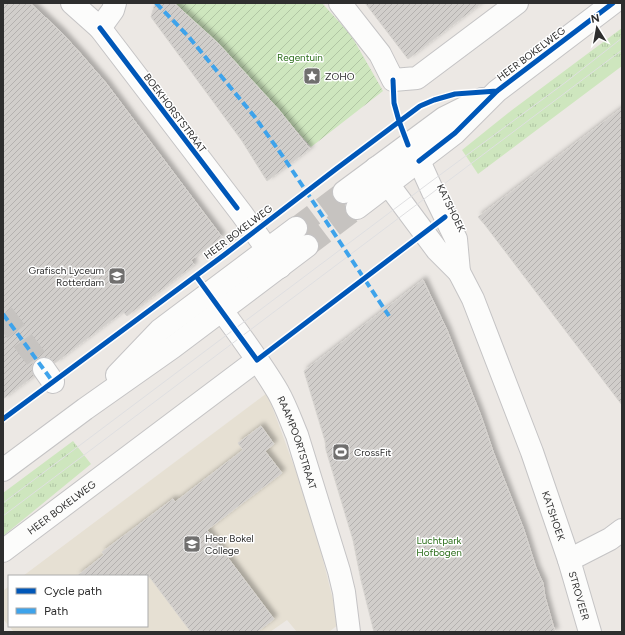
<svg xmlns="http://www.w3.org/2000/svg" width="625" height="635" viewBox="0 0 625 635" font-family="Figtree,sans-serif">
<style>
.education{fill:#e6e0d3}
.grass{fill:url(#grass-tufts)}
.garden{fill:url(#garden-furrows)}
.building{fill:url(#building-hatch);stroke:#d7d4d0;filter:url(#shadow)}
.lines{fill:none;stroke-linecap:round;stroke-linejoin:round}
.minor-tunnel{stroke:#c6c3c0;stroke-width:22;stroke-dasharray:22 11;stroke-linecap:butt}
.minor-casing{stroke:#c5c4c5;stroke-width:24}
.minor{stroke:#fcfcfb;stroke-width:22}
.tram{stroke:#dfdfe1;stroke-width:1}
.quiet{stroke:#3ea3eb;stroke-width:4;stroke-dasharray:8 4;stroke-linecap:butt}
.cycleway-casing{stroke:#fff;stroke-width:8}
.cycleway{stroke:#0057b8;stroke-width:5}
.labels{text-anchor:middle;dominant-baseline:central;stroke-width:3;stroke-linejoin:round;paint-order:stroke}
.street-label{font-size:10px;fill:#2e2e2e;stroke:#fff}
.park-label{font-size:10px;fill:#2c6e1b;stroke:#fff}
.poi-label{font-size:10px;fill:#2e2e2e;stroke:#fff;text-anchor:start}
</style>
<defs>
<pattern id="grass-tufts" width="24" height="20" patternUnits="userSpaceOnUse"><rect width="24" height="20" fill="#cee6be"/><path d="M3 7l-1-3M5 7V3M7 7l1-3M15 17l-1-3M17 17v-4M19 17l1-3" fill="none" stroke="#b1c6a4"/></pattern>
<pattern id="garden-furrows" width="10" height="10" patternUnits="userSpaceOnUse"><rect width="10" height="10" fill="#cee6be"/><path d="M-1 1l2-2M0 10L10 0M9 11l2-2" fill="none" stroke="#b1c6a4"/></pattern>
<pattern id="building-hatch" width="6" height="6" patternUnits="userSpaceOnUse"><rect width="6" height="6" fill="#d1cecb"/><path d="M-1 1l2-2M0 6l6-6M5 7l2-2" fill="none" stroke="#b4b1af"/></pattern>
<filter id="shadow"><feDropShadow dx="3.5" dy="-3.5" stdDeviation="2" flood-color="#0004"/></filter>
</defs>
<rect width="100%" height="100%" fill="#ece8e4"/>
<path class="education" d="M267,393L311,512L339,624L329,632H297L287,620L270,632H14L3,619V591L9,586V626H147V576H23Z"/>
<path class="grass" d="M622,28V66L478,174L462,150L512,110Z
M73,441L91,464L3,536V493Z"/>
<path class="garden" d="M175,3H322L351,35L383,91L311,147C268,98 223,49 175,3Z"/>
<path class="building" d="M3,3H30L61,32L81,54L106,83L222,237L191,260L194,265L127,316L123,312L55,363L49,358L43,357L37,359L33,363L32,370L34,376L3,399Z
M155,3H174L218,43L279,110L310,149L267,181L242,141L151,17Z
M365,3H482L408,59Z
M622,108V405L485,225L478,217Z
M423,280L447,330L481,416L494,454L524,530L536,568L543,583L545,597L555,632H374L361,580L353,540L326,450L325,441L304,371Z
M261,426L274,444L265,451L282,473L207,530L274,619L257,632H191L148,575L146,576H77L104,555L102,552L173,499L175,502L243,450L238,443Z"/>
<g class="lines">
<path class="minor-tunnel" d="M296,228L344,192
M307,246L357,208
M3,314L44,369"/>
<g class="minor-casing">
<g id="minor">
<path d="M72,3L100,28L242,214L280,267"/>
<path d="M340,3L380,54L393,80L417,78L517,3"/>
<path d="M100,28L113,10L115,3"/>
<path d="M411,150L419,161L433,192L456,239L459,272"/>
<path id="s1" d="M376,168L437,250L459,272L473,299L532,452L569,560L590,632"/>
<path d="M344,192L444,118L482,99"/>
<path d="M357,208L455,133L497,91L613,3"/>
<path id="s2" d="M209,293C233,326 258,358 278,392C286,406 291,421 297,435L339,571L344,592L349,632"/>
<path d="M44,369L53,382"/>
<path d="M117,375L160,330L296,228"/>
<path d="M3,470L85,409L173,347L307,246"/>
<path id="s3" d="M3,551L257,360"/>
<path d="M569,560L610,539L622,530"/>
</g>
</g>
<use href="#minor" class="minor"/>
<path class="tram" d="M3,503L429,183L566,82L622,38
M3,516L622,50"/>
<path class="quiet" d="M156,3L188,36L254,116L284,158L389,316
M3,314L53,382"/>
<g class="cycleway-casing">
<path id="cycleway" d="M100,28L237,208
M393,80L394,103L399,121L408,145
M419,161L455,133L497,91L613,3
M196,276L257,360L445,217
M3,419L224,255L336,169L420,106L434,100L455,94L497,91"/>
</g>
<use href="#cycleway" class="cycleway"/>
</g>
<defs>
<g id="sight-square" transform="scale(0.9)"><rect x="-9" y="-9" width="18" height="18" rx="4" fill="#706f6e" stroke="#fff"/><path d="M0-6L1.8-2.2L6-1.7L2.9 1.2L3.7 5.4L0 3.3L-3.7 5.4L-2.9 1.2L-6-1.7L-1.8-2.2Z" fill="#fff"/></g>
<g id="school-square" transform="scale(0.9)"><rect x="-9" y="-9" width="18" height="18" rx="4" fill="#706f6e" stroke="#fff"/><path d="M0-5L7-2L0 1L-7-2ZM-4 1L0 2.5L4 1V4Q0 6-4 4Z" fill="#fff"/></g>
<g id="stadium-square" transform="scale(0.9)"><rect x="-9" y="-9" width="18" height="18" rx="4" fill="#706f6e" stroke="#fff"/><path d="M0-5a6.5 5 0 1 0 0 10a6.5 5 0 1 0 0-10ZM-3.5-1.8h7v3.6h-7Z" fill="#fff"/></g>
</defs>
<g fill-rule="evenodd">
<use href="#sight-square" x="312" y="76"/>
<use href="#school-square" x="117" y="276"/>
<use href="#stadium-square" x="341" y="452"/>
<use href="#school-square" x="192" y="544"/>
</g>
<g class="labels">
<g class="street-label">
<text transform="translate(531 54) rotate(-37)">HEER BOKELWEG</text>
<text transform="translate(175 113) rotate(53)">BOEKHORSTSTRAAT</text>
<text transform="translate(451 208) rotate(64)">KATSHOEK</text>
<text transform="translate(238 232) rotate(-37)">HEER BOKELWEG</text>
<text stroke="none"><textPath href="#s2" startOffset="175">RAAMPOORTSTRAAT</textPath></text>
<text stroke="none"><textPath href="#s3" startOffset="73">HEER BOKELWEG</textPath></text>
<text stroke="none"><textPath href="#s1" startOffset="395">KATSHOEK</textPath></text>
<text stroke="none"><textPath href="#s1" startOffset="479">STROVEER</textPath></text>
</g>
<g class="park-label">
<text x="300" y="57">Regentuin</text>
<text x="439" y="540">Luchtpark<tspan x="439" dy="12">Hofbogen</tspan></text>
</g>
<g class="poi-label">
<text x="325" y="76">ZOHO</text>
<text x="104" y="270" text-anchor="end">Grafisch Lyceum<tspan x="104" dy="12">Rotterdam</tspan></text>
<text x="354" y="452">CrossFit</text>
<text x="205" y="538">Heer Bokel<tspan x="205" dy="12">College</tspan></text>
</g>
</g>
<rect width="625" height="635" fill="none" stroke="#2e2e2e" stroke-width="8"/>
<rect x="8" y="575" width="140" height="52" fill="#ffffff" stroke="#ababab"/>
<rect x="16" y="588" width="20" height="6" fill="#0057b8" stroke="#ababab"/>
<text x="44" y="595" font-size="12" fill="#2e2e2e">Cycle path</text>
<rect x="16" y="608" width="20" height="6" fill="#3ea3eb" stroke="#ababab"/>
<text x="44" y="615" font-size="12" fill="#2e2e2e">Path</text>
<g transform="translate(597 28) rotate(349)" stroke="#ffffff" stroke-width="3" paint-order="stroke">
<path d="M0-3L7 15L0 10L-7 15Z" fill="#2e2e2e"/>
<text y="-6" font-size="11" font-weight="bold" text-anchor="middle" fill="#2e2e2e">N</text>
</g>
</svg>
